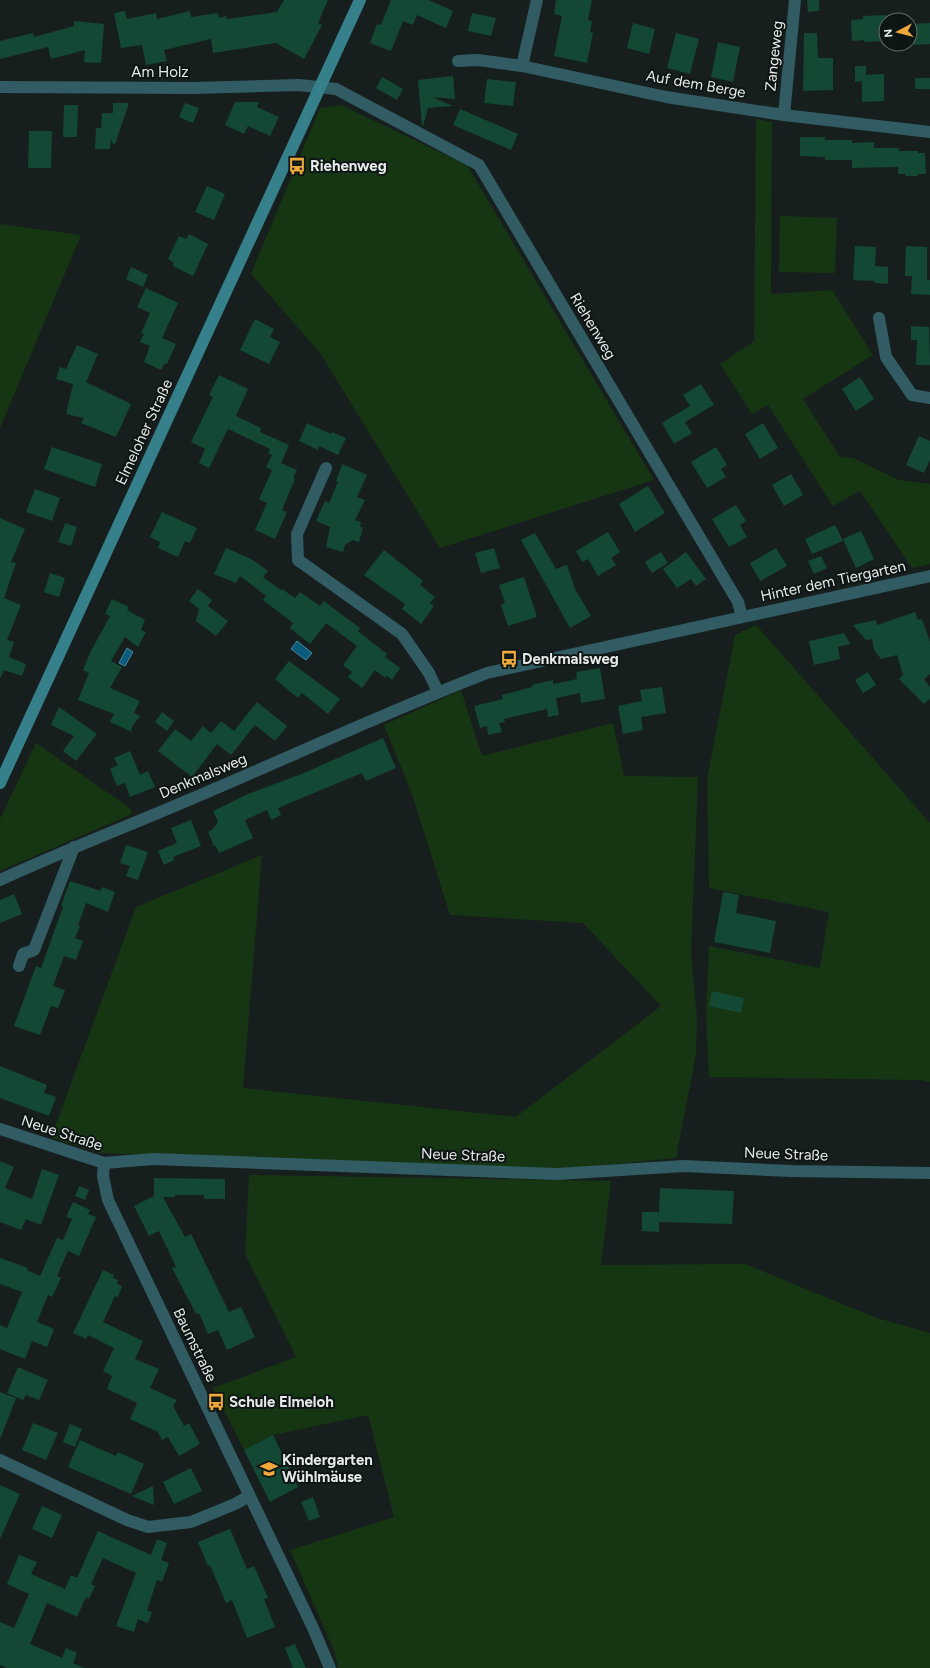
<svg xmlns="http://www.w3.org/2000/svg" width="930" height="1668" viewBox="0 0 930 1668" font-family="Figtree,sans-serif">
<style>
.green{fill:#163512}
.water{fill:#095c7c;stroke:#4b879d}
.building{fill:#134834}
.lines{fill:none;stroke-linecap:round;stroke-linejoin:round}
.street{stroke:#315c63;stroke-width:12}
.secondary{stroke:#36808c;stroke-width:12}
.labels{text-anchor:middle;dominant-baseline:central;stroke-width:4;stroke-linejoin:round;paint-order:stroke}
.street-label{font-size:15px;fill:#e5eae9;stroke:#0e1615}
.poi-label{font-size:15px;font-weight:bold;fill:#e5eae9;stroke:#0e1615;text-anchor:start}
</style>
<rect width="100%" height="100%" fill="#171f1e"/>
<path class="green" d="M341,105L467,165L654,480L440,548L320,353L251,274L320,108Z
M756,119L772,122L771,294L832,290L873,355L803,399L840,457L853,458L899,480L930,484V564L912,568L860,491L833,506L768,405L752,414L720,364L754,341Z
M780,216L837,218L835,273L779,272Z
M0,224L81,235L0,428Z
M756,625L930,823V1082L921,1080L709,1077L706,1014L709,946L820,968L829,912L709,888L707,779L735,635Z
M461,690L482,756L613,723L624,776L698,777L691,954L697,1019L696,1054L676,1158L562,1169L250,1159L100,1153L51,1138L136,907L262,855L243,1088L516,1117L661,1006L583,923L450,915L412,794L384,725Z
M36,743L130,808L132,814L0,871V819Z
M249,1175L611,1181L601,1265L745,1264L877,1318L930,1333V1668H338L335,1653L290,1550L394,1517L368,1415L273,1435L244,1450L213,1388L296,1357L245,1254Z"/>
<path class="water" d="M297,641L312,653L306,660L291,649Z
M127,648L133,652L125,666L119,663Z"/>
<path class="building" d="M284,0H328L318,23L322,25L304,59L276,43L213,53L211,39L164,50L167,61L146,65L142,45L121,48L114,13L125,11L127,19L156,13L157,19L190,11L191,17L218,13L219,18L226,16L227,19L277,12Z
M391,0H429L453,11L446,28L417,15L413,25L403,21L391,51L370,43L377,24L381,25Z
M556,0H592L588,20L592,21L590,32L593,33L587,63L554,56L562,16L554,14Z
M807,0H819V11L808,12Z
M472,13L496,18L491,36L468,31Z
M886,15V41L864,42V40L852,41L851,20L863,19V16Z
M74,21L104,24L101,63L84,62L85,50L51,59L48,47L0,59V41L33,33L34,37L74,26Z
M633,23L655,29L649,54L627,48Z
M930,23V44L914,45L912,24Z
M676,33L699,39L690,74L667,68Z
M804,33H817L818,58H833V90L803,91Z
M718,42L740,47L733,82L711,77Z
M855,66H866V75L884,74V101L862,102V81L855,82Z
M453,76L455,99L432,97L453,106L428,108L423,126H422L418,80Z
M382,77L403,89L397,100L376,88Z
M915,78H930V89H915Z
M487,79L516,82L513,106L484,103Z
M235,102H259L257,107L279,117L270,136L248,126L244,134L225,125Z
M113,103H129L115,144L112,143L111,138L110,149H95L96,128H101L102,113H113Z
M185,103L199,108L193,123L179,117Z
M64,105H78L77,137H63Z
M460,109L518,134L511,150L453,125Z
M29,131H52L51,168H28Z
M800,137H825V140H852V143L874,142V148H899V151H918V153H925L926,174H918V176H905V174H898V167L852,168V160H825V157L800,156Z
M207,186L225,194L214,220L195,212Z
M189,234L208,244L193,276L173,266L174,263L168,259L179,236L186,239Z
M855,246L876,247L875,266L888,267V284L874,283V281L853,280Z
M906,246L927,247V280H930V295L911,294L912,276H905Z
M131,267L148,275L143,287L126,279Z
M146,288L178,303L162,338L176,344L167,364L165,363L161,370L144,362L150,346L140,342L144,334L141,333L150,313L137,307Z
M255,319L274,329L270,337L280,342L269,364L240,350Z
M911,326L929,327L930,365H916L917,340H911Z
M77,345L98,354L86,382L131,404L116,437L81,423L84,418L66,414L73,384L56,379L60,367L66,369Z
M219,375L248,389L236,416L261,428L260,432L289,445L281,463L297,470L293,478L295,479L282,510L287,512L275,539L255,530L267,503L259,499L272,470L266,467L272,455L268,453L270,449L228,429L209,468L199,463L205,449L191,442L213,397L209,395Z
M860,377L874,399L856,411L842,389Z
M701,384L714,405L685,422L692,433L674,444L662,423L690,406L683,395Z
M307,423L331,434L332,432L346,438L338,455L319,446L318,450L299,441Z
M763,423L778,448L760,459L745,434Z
M919,436L930,441V460L924,473L906,465Z
M52,447L102,464L95,487L44,469Z
M716,447L727,465L721,469L726,477L707,488L691,462Z
M342,464L367,475L357,497L365,500L355,520L361,522L360,527H363L359,542L353,540L345,545L343,552L326,547L330,527L316,521L325,501L329,503L338,482L336,481Z
M791,474L803,495L784,506L772,485Z
M648,486L665,513L635,532L619,504Z
M35,489L60,498L52,521L26,512Z
M736,505L746,521L740,525L747,537L729,547L712,519Z
M162,512L197,528L190,543L185,541L178,557L158,548L160,542L150,537Z
M0,518L25,529L11,562L16,563L4,598L21,605L7,640L14,642L9,657L26,664L22,676L4,670L1,677H0Z
M65,523L77,527L71,546L58,542Z
M835,525L843,541L812,554L805,539Z
M861,531L874,559L856,568L843,539Z
M608,532L620,552L611,558L616,565L598,576L588,559L582,562L576,551Z
M535,533L556,569L567,565L575,589L591,616L570,628L521,540Z
M226,548L253,560L268,571L263,577L281,590L282,589L295,598L300,592L320,606L324,601L341,614L360,628L358,631L387,654L385,657L400,668L392,680L387,676L385,678L375,670L362,688L348,677L352,672L343,665L357,646L326,623L310,644L290,628L293,623L263,600L266,596L240,576L236,583L214,574Z
M494,548L500,568L481,573L475,553Z
M776,548L787,566L760,581L750,563Z
M384,550L423,581L420,585L435,597L430,603L434,606L421,624L402,609L405,604L364,575Z
M661,552L668,563L652,573L645,562Z
M686,552L706,579L696,586L691,579L677,588L663,569Z
M821,556L827,568L814,574L808,561Z
M50,573L65,578L59,597L44,592Z
M524,577L537,617L508,626L501,605L505,603L499,585Z
M198,589L212,600L208,606L228,621L216,636L196,621L199,609L189,601Z
M112,599L129,607L127,610L145,620L141,630L146,632L138,647L125,637L111,661L122,667L110,688L140,701L134,713L140,716L131,728L132,732L110,722L114,714L78,700L89,673L83,670L90,653L110,616L105,614Z
M915,612L918,620L922,619L930,642V674L924,679L930,687V699L924,704L899,679L903,675L897,655L881,659L874,650L872,639L866,640L853,625L876,620L877,625Z
M844,633L850,644L838,647L840,659L814,665L809,641Z
M289,661L340,699L328,714L302,693L298,698L275,679Z
M600,668L605,699L581,703L580,693L556,698L559,715L548,717L547,709L504,719L505,722L499,723L502,732L488,735L487,726L480,728L474,706L503,699L502,695L532,687V685L553,680V684L577,679L576,672Z
M868,672L876,685L863,693L855,680Z
M662,687L666,713L641,717L643,730L623,734L618,706L642,701L640,690Z
M257,702L287,726L275,741L255,725L231,755L217,744L192,777L158,751L175,729L191,741L203,726L211,733L221,721L234,731Z
M59,707L97,734L76,761L63,751L74,736L51,725Z
M162,712L174,721L167,731L155,722Z
M383,738L396,768L366,781L362,773L278,808L281,815L271,820L267,810L245,820L253,838L219,853L216,846H214L208,832L212,830L218,822L213,811L248,794L304,773Z
M130,751L140,775L148,771L155,787L130,797L125,783L117,786L110,769L118,765L114,758Z
M191,820L201,846L173,857L174,860L164,865L158,851L177,843L171,828Z
M126,845L148,852L138,880L126,876L130,866L120,863Z
M70,881L101,891L102,887L115,892L108,912L86,903L78,926H80L75,938L83,941L76,960L64,956L53,986L65,990L58,1008L51,1006L40,1035L14,1026L36,966L41,968L63,907L61,906Z
M723,892L739,895L736,913L776,921L770,953L714,942Z
M14,894L22,914L0,923V900Z
M712,991L744,998L741,1013L709,1006Z
M0,1066L47,1085L44,1093L56,1097L49,1116L0,1098Z
M0,1161L14,1167L5,1188L32,1199L42,1169L59,1175L41,1225L26,1219L21,1230L0,1222Z
M154,1178L225,1179V1199H204V1195H175V1197H163L185,1237L191,1234L229,1312L241,1307L255,1337L227,1350L218,1330L208,1334L199,1313L196,1314L172,1268L176,1267L159,1231L149,1236L134,1206L154,1196Z
M79,1186L89,1190L85,1200L75,1196Z
M660,1188L734,1191L732,1224L659,1222V1232L642,1231V1212H659Z
M73,1202L90,1210L88,1214L96,1217L79,1256L68,1251L57,1276L61,1278L52,1297L48,1295L37,1322L54,1329L47,1347L32,1341L25,1359L0,1349V1325L7,1328L22,1292L0,1284V1258L28,1268L27,1270L40,1276L57,1238L63,1240L72,1219L66,1217Z
M103,1270L114,1275L113,1278L118,1280L117,1284L122,1286L118,1297L115,1296L103,1322L143,1341L135,1359L159,1369L150,1388L177,1400L173,1406L184,1426L189,1423L200,1444L179,1456L168,1437L162,1440L158,1432L130,1419L137,1403L107,1389L112,1376L103,1371L114,1348L88,1335L86,1339L73,1333Z
M18,1367L48,1380L39,1400L26,1395L23,1400L7,1393Z
M0,1392L16,1398L1,1437H0Z
M33,1423L58,1433L46,1460L22,1450Z
M70,1424L82,1429L75,1447L63,1442Z
M273,1435L298,1487L270,1502L244,1450Z
M80,1440L116,1456L118,1452L144,1464L131,1494L68,1467Z
M191,1468L202,1491L174,1504L163,1482Z
M0,1485L20,1494L0,1539Z
M153,1486L154,1505L132,1496Z
M313,1497L320,1517L309,1521L301,1502Z
M42,1506L62,1515L52,1538L32,1529Z
M230,1529L247,1569L254,1566L268,1598L264,1599L275,1627L247,1638L232,1600L226,1603L210,1565L208,1566L198,1542Z
M98,1531L151,1555L157,1539L167,1543L161,1560L169,1563L162,1582L157,1580L147,1610L152,1612L148,1623L138,1619L134,1632L116,1626L136,1573L103,1558L91,1584L95,1586L89,1599L86,1597L77,1617L47,1603L30,1644L62,1658L66,1648L77,1653L73,1663L84,1668H7L0,1665V1622L14,1628L29,1594L7,1584L19,1555L37,1562L31,1574L65,1589L71,1575L77,1578Z
M295,1644L306,1668H293L285,1648Z"/>
<g class="lines">
<path class="street" d="M458,61L478,60L522,66L666,97L784,115L930,132
M522,66L537,0
M0,87L193,88L299,85L336,89L479,165L738,602L742,617
M784,115L795,0
M879,318L886,357L912,395L930,398
M326,468L297,534L298,560L402,634L429,673L438,692
M0,880C70,848 141,821 212,790C303,751 394,709 487,673L930,576
M19,966L23,954L34,950L74,847
M0,1129L104,1163L153,1159L557,1174L684,1166L791,1171L930,1173
M104,1163L103,1176L108,1200L313,1628L330,1668
M0,1460L127,1520L148,1527L191,1522L235,1504L249,1496"/>
<path class="secondary" d="M0,783L360,0"/>
</g>
<defs>
<g id="bus-bare" transform="scale(1.38)"><path d="M-5-6H5V4H4V6H2V4H-2V6H-4V4H-5ZM-3.5-4V0h7V-4ZM-3.5 1.2v1.5H-2V1.2ZM2 1.2v1.5H3.5V1.2Z" fill="#eea83c" stroke="#0e1615" stroke-width="2.5" paint-order="stroke"/></g>
<g id="school-bare" transform="scale(1.38)"><path d="M0-5L7-2L0 1L-7-2ZM-4 1L0 2.5L4 1V4Q0 6-4 4Z" fill="#eea83c" stroke="#0e1615" stroke-width="2.5" paint-order="stroke"/></g>
</defs>
<g fill-rule="evenodd">
<use href="#bus-bare" x="297" y="166"/>
<use href="#bus-bare" x="509" y="659"/>
<use href="#bus-bare" x="216" y="1402"/>
<use href="#school-bare" x="269" y="1469"/>
</g>
<g class="labels">
<g class="street-label">
<text transform="translate(774 56) rotate(-84)">Zangeweg</text>
<text x="160" y="72">Am Holz</text>
<text transform="translate(696 84) rotate(10)">Auf dem Berge</text>
<text transform="translate(593 326) rotate(59)">Riehenweg</text>
<text transform="translate(144 432) rotate(-65)">Elmeloher Straße</text>
<text transform="translate(833 581) rotate(-12)">Hinter dem Tiergarten</text>
<text transform="translate(203 776) rotate(-23)">Denkmalsweg</text>
<text transform="translate(62 1133) rotate(18)">Neue Straße</text>
<text transform="translate(786 1154) rotate(2)">Neue Straße</text>
<text transform="translate(463 1155) rotate(2)">Neue Straße</text>
<text transform="translate(195 1345) rotate(64)">Baumstraße</text>
</g>
<g class="poi-label">
<text x="310" y="166">Riehenweg</text>
<text x="522" y="659">Denkmalsweg</text>
<text x="229" y="1402">Schule Elmeloh</text>
<text x="282" y="1460">Kindergarten<tspan x="282" dy="17">Wühlmäuse</tspan></text>
</g>
</g>
<g transform="translate(898 32) rotate(263)"><circle r="19" fill="#0e1615" stroke="#646b6a"/>
<path d="M0-3L7 15L0 10L-7 15Z" fill="#eea83c"/>
<text y="-6" font-size="11" font-weight="bold" text-anchor="middle" fill="#e5eae9">N</text>
</g>
</svg>
